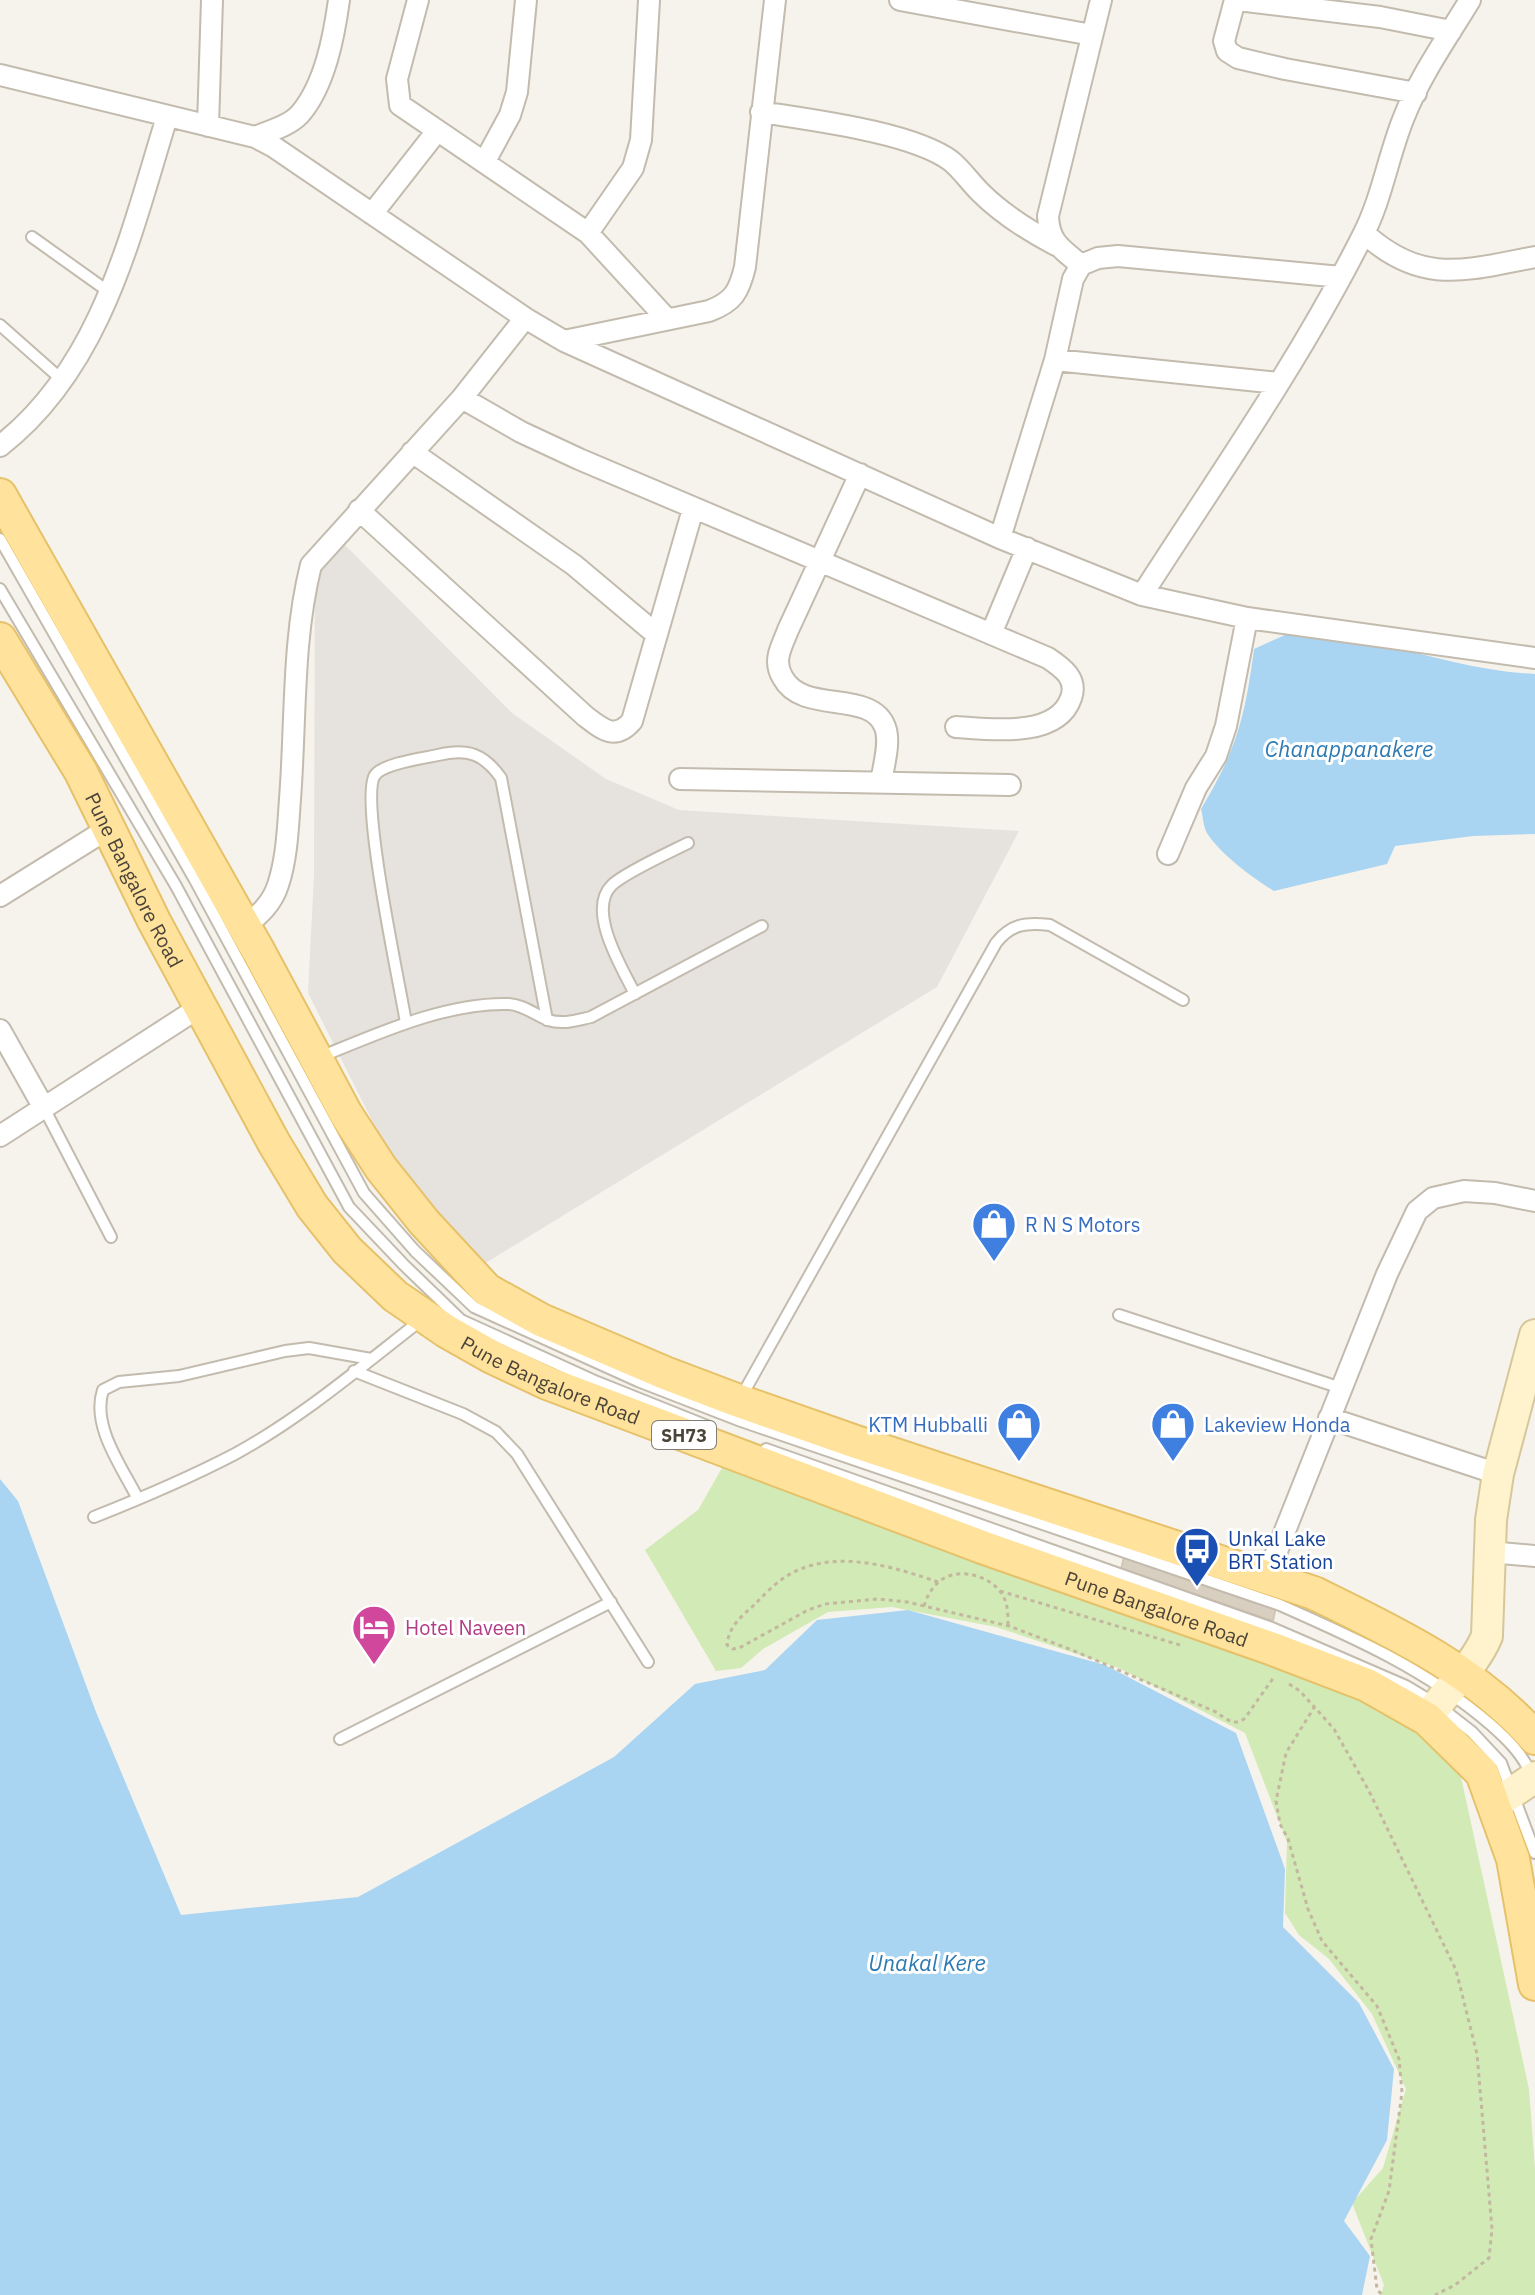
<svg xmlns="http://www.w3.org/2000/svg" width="1535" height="2295" viewBox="0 0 1535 2295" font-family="'IBM Plex Sans',sans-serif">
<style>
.industrial{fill:#e6e2dd}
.green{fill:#d2eab5}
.water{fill:#a9d4f2}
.building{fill:#d8cfc1;stroke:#d3c7b4;stroke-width:2}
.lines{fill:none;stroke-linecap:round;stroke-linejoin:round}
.lane-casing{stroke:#c2bbae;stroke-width:14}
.street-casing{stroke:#c2bbae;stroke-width:24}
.secondary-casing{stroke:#d6c79b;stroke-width:34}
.primary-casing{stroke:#e6c16a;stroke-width:36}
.path{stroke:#c4b79f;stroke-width:3;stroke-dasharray:4 4;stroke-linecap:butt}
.lane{stroke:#fff;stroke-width:10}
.street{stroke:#fff;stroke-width:20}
.secondary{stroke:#fff3cd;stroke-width:30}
.primary{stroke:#ffe39c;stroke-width:32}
.labels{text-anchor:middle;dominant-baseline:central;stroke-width:6;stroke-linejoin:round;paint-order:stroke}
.shield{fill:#fff;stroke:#817c74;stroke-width:2}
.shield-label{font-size:18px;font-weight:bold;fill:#4b4439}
.street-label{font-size:20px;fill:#4b4439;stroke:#fff}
.shop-label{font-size:20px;fill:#366cbe;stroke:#fff;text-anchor:start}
.transit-label{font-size:20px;fill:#164399;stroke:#fff;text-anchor:start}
.hotel-label{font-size:20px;fill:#b23c85;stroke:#fff;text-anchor:start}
.water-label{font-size:22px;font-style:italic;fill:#2e7ab2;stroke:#fff}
</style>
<rect width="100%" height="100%" fill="#f6f3ec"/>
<path class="industrial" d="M338,538L512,713L606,779L679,810L1019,831L937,987L484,1264L405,1186L308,993L314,875L315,546Z"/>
<path class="green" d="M722,1468L1316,1677L1417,1728L1459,1768L1529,2089L1535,2169V2295H1381L1384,2285L1352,2203L1383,2168L1406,2089L1372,2014L1329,1959L1299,1935L1285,1913L1287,1842L1245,1733L1119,1668L996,1627L892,1607L828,1612L763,1649L741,1668L716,1671L645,1550L698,1510Z"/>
<path class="water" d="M1287,634C1318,636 1351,637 1381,644C1431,656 1483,672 1535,674V834L1473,836L1395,846L1387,864L1274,891C1254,879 1219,853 1207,833C1203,826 1203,816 1201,809C1237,749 1245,717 1254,649Z
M0,1479L18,1501L96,1712L181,1915L358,1897L614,1757L695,1684L765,1670L817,1620L908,1610L1105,1665L1236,1733L1285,1869L1283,1927L1359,2003L1394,2069L1387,2140L1344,2221L1370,2256L1362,2295H0Z"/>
<path class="building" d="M1124,1557L1276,1607L1273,1621L1121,1569Z"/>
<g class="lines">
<g class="lane-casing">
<path id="lane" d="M32,237L109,292
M0,325L61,379
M0,539L195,880L364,1193L415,1251L474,1307L638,1381L741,1421L1280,1605C1355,1638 1427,1670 1490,1724C1507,1739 1524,1755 1532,1777
M0,589L176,886L349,1207L404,1265L461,1320L597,1382L707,1426
M635,994C622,968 586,910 612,885C624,873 670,852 688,843
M406,1023C400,985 359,798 375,775C384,763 424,758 438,755C468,748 484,754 501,778L547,1020
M320,1057C377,1034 446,1002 509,1004C524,1005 535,1015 548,1020C563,1025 577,1020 591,1017L762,926
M44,1108L111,1237
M1119,1315L1341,1388
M354,1371L463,1414L496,1432L517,1454L648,1662
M740,1399L996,943C1011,924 1026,922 1050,925L1183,1000
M766,1449L1272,1628L1406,1686L1436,1704L1472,1732L1501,1763L1535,1853
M138,1499C122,1467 91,1426 103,1390L119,1382L179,1376L285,1351L309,1348L371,1359
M94,1517C142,1498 189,1478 235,1454C301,1418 361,1367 420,1321
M340,1739L611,1602"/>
</g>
<g class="street-casing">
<path id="street" d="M418,0L397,79L400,105L588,233L666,318
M900,0L1092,35
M1235,0L1224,41L1227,51L1238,58L1285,69L1416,93
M1238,0L1380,17L1451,31
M0,75L255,137L274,147L525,318L564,341L1000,538L1142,595L1247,618L1535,658
M761,112C810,120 912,132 951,161C962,170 970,182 980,192C1002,214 1029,231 1056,245
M208,126L212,0
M255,137C270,131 289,126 300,114C325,85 334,36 339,0
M485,161L510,115L517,92L526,0
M372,214L437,131
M588,233L633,168L641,140L649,0
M1364,233C1422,286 1466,270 1535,257
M1081,265C1062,249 1049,243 1048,216L1101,0
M564,341L709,311C733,302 739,292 745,267L775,0
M1055,360L1278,383
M462,398L521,432L579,459L1048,658C1063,668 1078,679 1071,698C1057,739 989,729 956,727
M0,446C102,367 131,233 167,117
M412,452L574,565L656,634
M860,474L788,630C785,638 781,646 779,654C777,662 778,670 783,678C803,715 871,689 885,727C891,742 883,767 881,783
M359,510L585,716C602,729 615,741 632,721L693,509
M1000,538L1055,360L1073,279L1081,265L1098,258L1118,256L1341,277
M1142,595C1217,478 1299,362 1362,237C1382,199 1388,156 1404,117C1420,76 1447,38 1470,0
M991,634L1027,548
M680,779L1010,785
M1168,854L1196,788L1216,756L1226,726L1247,618
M0,896L109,828
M244,927C259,915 272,904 278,885C287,858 288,827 290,799C296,722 292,640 311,565L462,398L525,318
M0,1030L44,1108
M0,1136L200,1007
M1329,1418L1498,1474
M1489,1552L1535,1556
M1267,1576L1387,1274L1417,1211L1433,1198L1464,1191L1495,1193L1535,1201"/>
</g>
<g class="secondary-casing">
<path id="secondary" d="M1427,1719C1445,1690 1473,1669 1487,1636L1491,1520L1498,1474L1535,1335
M1494,1805L1535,1777"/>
</g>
<g class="primary-casing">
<g id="primary">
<path d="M0,495L259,952L346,1114L381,1168L424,1222L487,1290L541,1320L665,1373L739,1401L856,1442L1314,1593C1392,1631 1477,1671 1535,1738"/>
<path id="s1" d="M0,639L81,772L154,921L274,1143L312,1206L347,1250L395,1296L446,1331L492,1357L547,1383L982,1547L1273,1649L1367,1685L1427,1719L1482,1773L1513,1859L1535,1984"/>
</g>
</g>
<path class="path" d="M938,1582C894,1567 838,1549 792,1573C778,1580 765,1594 754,1605C741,1617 729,1626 727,1645L733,1649L741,1647L808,1610L825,1604L878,1599L907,1602L1009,1626L1072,1650L1216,1712C1226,1719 1235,1727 1245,1718L1274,1677
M1000,1591L1180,1645
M924,1606C927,1596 932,1587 941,1580C961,1566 996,1577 1005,1600C1008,1607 1008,1617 1008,1625
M1289,1684L1300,1691L1334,1729L1369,1791L1456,1970L1477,2054L1492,2229L1489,2258L1455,2285L1435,2295
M1315,1706L1286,1753L1276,1801L1280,1824L1288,1839L1308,1909L1322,1941L1377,2006L1399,2059L1402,2092L1389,2191L1371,2239L1377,2289L1382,2295"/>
<use href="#lane" class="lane"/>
<use href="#street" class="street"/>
<use href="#secondary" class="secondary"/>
<use href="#primary" class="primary"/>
</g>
<defs>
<g id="shop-pin" transform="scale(2.3)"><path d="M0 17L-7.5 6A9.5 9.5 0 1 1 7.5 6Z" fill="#3f7fe0" stroke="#fff"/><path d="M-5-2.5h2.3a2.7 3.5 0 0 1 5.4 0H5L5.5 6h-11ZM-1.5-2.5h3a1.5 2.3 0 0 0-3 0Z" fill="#fff"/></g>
<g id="bus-pin" transform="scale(2.3)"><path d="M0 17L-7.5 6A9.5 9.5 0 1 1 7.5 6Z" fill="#1a4fb4" stroke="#fff"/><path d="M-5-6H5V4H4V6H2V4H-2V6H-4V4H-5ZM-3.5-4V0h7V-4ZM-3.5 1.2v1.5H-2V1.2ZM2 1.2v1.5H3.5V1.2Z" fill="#fff"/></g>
<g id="hotel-pin" transform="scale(2.3)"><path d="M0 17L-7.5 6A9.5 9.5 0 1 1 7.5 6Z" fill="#d1479c" stroke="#fff"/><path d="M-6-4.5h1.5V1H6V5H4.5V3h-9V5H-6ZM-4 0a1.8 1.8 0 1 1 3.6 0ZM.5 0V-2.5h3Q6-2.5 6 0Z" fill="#fff"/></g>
</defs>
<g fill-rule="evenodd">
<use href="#shop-pin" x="994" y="1224"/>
<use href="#shop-pin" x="1019" y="1424"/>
<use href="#shop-pin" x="1173" y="1424"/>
<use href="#bus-pin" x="1197" y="1549"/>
<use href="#hotel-pin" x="374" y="1627"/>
</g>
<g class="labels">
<rect class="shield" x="652" y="1421" width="64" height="28" rx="6"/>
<g class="shield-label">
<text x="684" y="1435">SH73</text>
</g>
<g class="street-label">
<text stroke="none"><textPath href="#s1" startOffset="276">Pune Bangalore Road</textPath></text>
<text stroke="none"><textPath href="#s1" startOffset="948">Pune Bangalore Road</textPath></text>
<text stroke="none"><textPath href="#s1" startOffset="1596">Pune Bangalore Road</textPath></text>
</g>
<g class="shop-label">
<text x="1025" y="1224">R N S Motors</text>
<text x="988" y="1424" text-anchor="end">KTM Hubballi</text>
<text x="1204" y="1424">Lakeview Honda</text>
</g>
<g class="transit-label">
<text x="1228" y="1538">Unkal Lake<tspan x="1228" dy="23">BRT Station</tspan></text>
</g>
<g class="hotel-label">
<text x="405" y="1627">Hotel Naveen</text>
</g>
<g class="water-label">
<text x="1349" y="748">Chanappanakere</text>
<text x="927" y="1962">Unakal Kere</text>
</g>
</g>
</svg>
